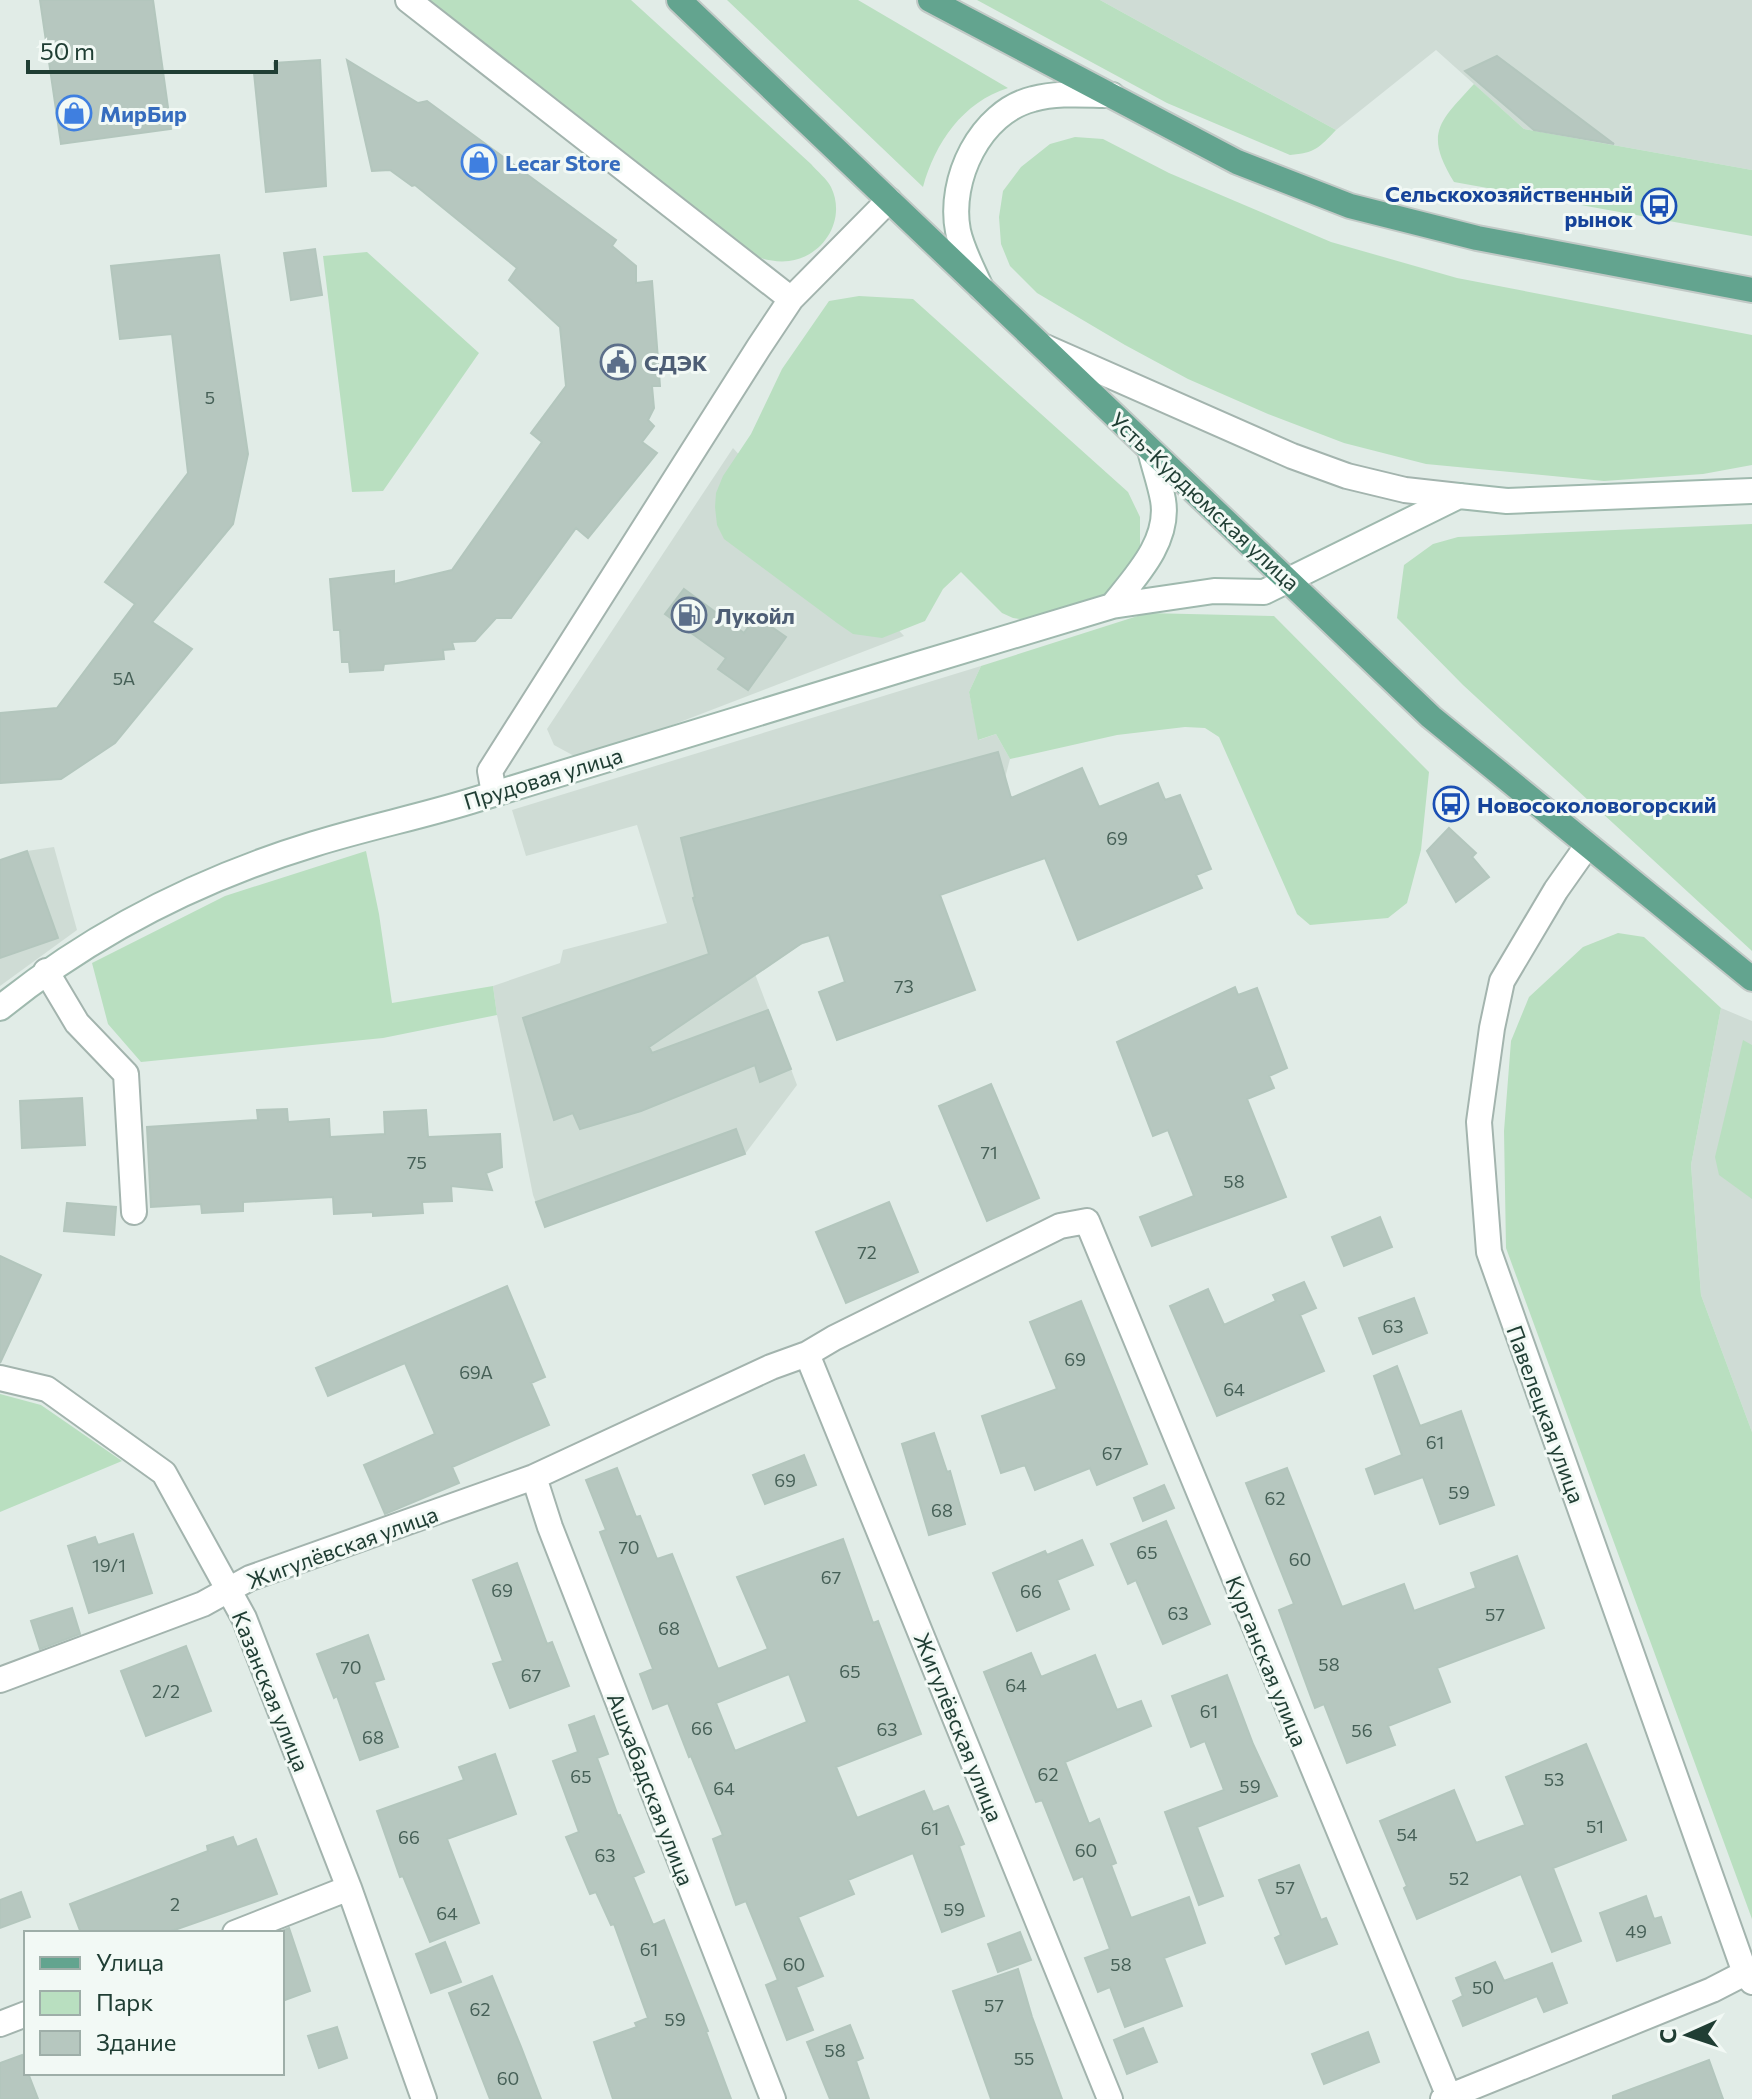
<svg xmlns="http://www.w3.org/2000/svg" width="1752" height="2099" viewBox="0 0 1752 2099" font-family="Commissioner,sans-serif">
<style>
.built{fill:#cfdcd5}
.green{fill:#b9dfc0}
.building{fill:#b6c7bf;stroke:#b3c6bd;stroke-width:2;fill-rule:evenodd}
.lines{fill:none;stroke-linecap:round;stroke-linejoin:round}
.minor-casing{stroke:#a3b4ae;stroke-width:28}
.secondary-casing{stroke:#9fb9ae;stroke-width:28}
.primary-casing{stroke:#c1c9c6;stroke-width:28}
.minor{stroke:#fff;stroke-width:24}
.secondary{stroke:#fff;stroke-width:24}
.primary{stroke:#63a48f;stroke-width:24}
.labels{text-anchor:middle;dominant-baseline:central;stroke-width:6;stroke-linejoin:round;paint-order:stroke}
.number-label{font-size:18px;fill:#466057}
.shop-label{font-size:22px;font-weight:bold;fill:#366cbe;stroke:#f2f9f5;text-anchor:start}
.transit-label{font-size:22px;font-weight:bold;fill:#164399;stroke:#f2f9f5;text-anchor:end}
.service-label{font-size:22px;font-weight:bold;fill:#4e5e75;stroke:#f2f9f5;text-anchor:start}
.street-label{font-size:22px;fill:#203e34;stroke:#f2f9f5}
</style>
<rect width="100%" height="100%" fill="#e1ece7"/>
<path class="built" d="M1100,0H1752V170L1524,129L1436,50L1336,130Z
M733,448L904,636L589,757H576L554,745L547,729Z
M981,666L969,692L979,740L996,734L1010,759L996,812L1017,868L795,947L755,974L797,1085L745,1154L545,1227L533,1195L497,1015L493,986L560,963L563,950L667,923L637,825L526,856L512,810Z
M54,847L77,930L0,986V860L27,851Z
M1721,1008L1752,1021V1432L1701,1295L1691,1165Z"/>
<path class="green" d="M424,0H631L811,164C817,171 827,179 831,187C847,220 823,257 789,261C774,263 760,258 746,254Z
M727,0H858L1008,88C963,102 935,143 923,187Z
M977,0H1100L1336,130C1319,148 1315,153 1290,155L1167,103Z
M1474,84L1524,129L1752,170V236L1454,182C1424,133 1439,122 1474,84Z
M1075,137L1103,139L1169,173L1331,242L1457,278L1752,335V465L1703,474L1604,481L1426,464L1344,443L1268,414L1188,379L1125,345L1037,293L1010,266L1001,244L999,217L1003,191L1021,167L1050,144Z
M367,252L479,353L383,491L352,492L323,256Z
M859,296L913,299L1128,492L1140,517V552L1110,594L1034,621L1013,618L1002,613L961,572L943,589L925,621L882,638L853,634L837,623L724,539L717,525L715,507L716,493L723,476L751,434L782,369L829,301Z
M1752,524V951L1463,685L1397,618L1404,565L1433,544L1458,537Z
M1147,613L1274,616L1429,772L1421,850L1407,903L1388,918L1310,925L1297,914L1219,737L1205,728L1185,727L1117,735L1010,759L996,734L978,740L969,692L981,666Z
M366,851L379,914L392,1003L493,986L497,1015L383,1038L141,1062L108,1024L92,963L225,896Z
M1618,933L1644,937L1721,1008L1691,1165L1701,1295L1752,1432V1919L1506,1248L1504,1131L1511,1041L1529,997L1583,947Z
M1743,1040L1752,1045V1199L1719,1175L1715,1157Z
M0,1394L41,1405L122,1461L0,1512Z"/>
<path class="building" d="M40,0H153L171,129L61,144Z
M1497,56L1614,144L1534,130L1465,71Z
M320,60L326,186L266,192L254,73L275,72L274,63Z
M347,60L418,103L427,101L616,240L612,246L636,266V283L652,281L660,386H652L654,408L648,420L654,426L642,442L657,453L588,538L576,528L511,618H496L475,641L452,642L454,649L443,650L444,659L384,664L383,670L350,672L349,662H342L340,630H334L330,579L394,571V584L452,570L542,442L531,433L566,386L560,327L509,280L517,268L415,185L412,186L390,170L372,171Z
M315,249L322,295L291,300L284,253Z
M219,255L248,454L233,524L152,622L192,649L115,743L61,779L0,783V713L57,708L135,604L105,582L188,473L172,334L120,339L111,266Z
M684,589L744,633L756,616L786,637L748,690L718,669L726,658L665,614Z
M998,752L1011,798L1082,768L1099,807L1158,783L1165,800L1180,795L1211,869L1196,875L1202,888L1078,940L1045,858L940,895L975,990L837,1040L819,992L845,982L829,935L802,943L649,1047L652,1053L768,1010L791,1069L760,1082L755,1065L641,1111L580,1129L573,1113L554,1120L523,1018L709,954L693,898L695,897L681,838Z
M1449,828L1476,853L1472,857L1489,877L1456,902L1427,851Z
M27,851L58,938L0,958V860Z
M1235,987L1238,995L1257,988L1287,1068L1269,1076L1274,1088L1247,1099L1286,1197L1152,1246L1140,1217L1194,1196L1168,1130L1153,1136L1117,1042Z
M991,1084L1039,1198L987,1221L939,1106Z
M82,1098L85,1145L22,1148L20,1101Z
M287,1109L288,1122L329,1119L330,1137L385,1134L384,1112L426,1110L428,1137L500,1134L502,1167L486,1173L492,1190L451,1186L452,1201L422,1202L423,1213L373,1216V1212L334,1214L333,1197L243,1202V1211L202,1213L201,1204L151,1207L147,1127L258,1120L257,1110Z
M736,1129L745,1154L545,1227L536,1202Z
M889,1202L918,1272L846,1303L816,1232Z
M67,1203L116,1207L114,1235L64,1231Z
M1380,1217L1392,1247L1344,1266L1332,1237Z
M0,1256L41,1275L0,1363Z
M1304,1282L1316,1308L1300,1315L1324,1371L1217,1416L1170,1306L1208,1289L1224,1325L1276,1301L1273,1295Z
M507,1286L545,1377L531,1383L549,1425L452,1467L459,1483L385,1514L364,1465L435,1434L405,1363L328,1396L316,1368Z
M1414,1298L1427,1333L1373,1354L1359,1318Z
M1081,1301L1147,1464L1097,1485L1090,1468L1035,1490L1025,1465L1001,1473L982,1416L1057,1389L1030,1322Z
M1397,1366L1420,1426L1461,1411L1494,1505L1440,1524L1423,1477L1375,1494L1366,1469L1402,1455L1374,1376Z
M934,1433L947,1472L950,1471L965,1524L929,1535L902,1444Z
M804,1455L816,1485L765,1504L753,1475Z
M617,1468L636,1517L640,1516L657,1559L672,1554L718,1669L768,1649L737,1577L843,1539L873,1623L878,1621L921,1734L836,1767L857,1818L924,1791L933,1812L948,1806L964,1844L959,1846L984,1916L942,1932L913,1853L848,1880L854,1894L798,1917L823,1976L796,1987L813,2030L787,2040L766,1985L778,1980L746,1901L736,1905L713,1839L723,1835L691,1756L689,1757L668,1703L653,1709L640,1674L653,1669L600,1532L606,1530L586,1480ZM789,1674L807,1722L735,1751L716,1703Z
M1287,1468L1342,1607L1404,1584L1414,1611L1476,1588L1471,1573L1517,1556L1544,1628L1437,1668L1450,1702L1388,1726L1395,1745L1347,1763L1324,1704L1315,1708L1279,1610L1294,1604L1246,1483Z
M1164,1485L1174,1508L1143,1521L1134,1498Z
M1166,1521L1210,1624L1163,1644L1136,1580L1128,1584L1111,1544Z
M133,1534L152,1593L89,1613L68,1546L95,1537L98,1545Z
M1082,1540L1093,1565L1057,1580L1069,1609L1017,1631L993,1573L1045,1551L1047,1555Z
M517,1563L547,1644L552,1642L569,1686L510,1708L493,1664L503,1661L473,1580Z
M72,1608L80,1634L40,1649L31,1621Z
M368,1635L384,1679L374,1682L398,1747L360,1760L337,1696L334,1698L317,1654Z
M186,1646L211,1711L146,1736L121,1671Z
M1031,1653L1041,1677L1095,1655L1117,1710L1141,1701L1151,1726L1065,1762L1089,1824L1099,1819L1116,1863L1111,1865L1131,1918L1189,1897L1205,1943L1164,1958L1182,2006L1125,2027L1110,1987L1098,1992L1085,1958L1110,1949L1083,1876L1074,1880L1042,1800L1036,1802L984,1672Z
M1227,1675L1253,1744L1277,1796L1197,1827L1223,1896L1199,1905L1165,1812L1224,1790L1205,1741L1191,1747L1172,1696Z
M594,1716L608,1754L597,1758L618,1816L620,1815L644,1872L633,1877L653,1925L664,1920L708,2031L706,2032L731,2099H613L594,2042L637,2027L635,2023L648,2018L614,1924L611,1925L596,1892L590,1894L566,1837L579,1832L553,1761L578,1752L569,1725Z
M1586,1744L1626,1840L1553,1868L1581,1941L1552,1952L1521,1874L1417,1919L1404,1888L1407,1886L1380,1821L1454,1790L1476,1843L1525,1825L1506,1777Z
M495,1754L516,1814L447,1839L479,1923L430,1942L403,1876L400,1877L377,1811L464,1780L459,1767Z
M233,1837L237,1847L256,1839L277,1894L166,1933H81L70,1904L208,1851L207,1846Z
M1299,1865L1321,1920L1326,1918L1337,1944L1286,1964L1275,1938L1281,1935L1259,1880Z
M21,1892L30,1917L0,1928V1900Z
M1646,1896L1654,1919L1661,1917L1670,1943L1617,1961L1600,1913Z
M289,1928L310,1991L282,2001V1931Z
M1020,1932L1031,1960L998,1972L988,1944Z
M445,1942L461,1982L431,1993L416,1954Z
M1495,1962L1504,1981L1552,1963L1567,2003L1544,2012L1537,1996L1463,2026L1453,2001L1463,1996L1456,1978Z
M1018,1969L1032,2017L1062,2099H991L953,1991Z
M492,1976L521,2047L541,2099H490L449,1993Z
M850,2025L863,2058L856,2061L869,2099H830L807,2042Z
M337,2027L347,2058L319,2068L308,2036Z
M1143,2028L1157,2062L1127,2074L1114,2040Z
M1368,2032L1379,2062L1324,2084L1312,2054Z
M22,2055L26,2073H28L38,2099H0V2063Z
M1709,2060L1723,2099H1613V2096Z"/>
<g class="lines">
<g class="minor-casing">
<path id="minor" d="M408,0L791,299
M1045,347L1292,456L1347,476L1405,490L1459,496
M494,793L490,771L759,347L791,299L889,200
M1587,846L1556,890L1502,981L1492,1028L1479,1122L1489,1252L1745,1973L1752,1982
M46,971L77,1023L126,1074L134,1212
M807,1354L1110,2099
M0,1378L47,1389L164,1473L244,1618L349,1888L424,2099
M534,1477L550,1527L773,2099
M0,1680L203,1604L250,1578L534,1477L771,1367L807,1354L834,1338L1060,1226L1087,1221L1450,2099
M235,1933L349,1888
M0,2024L26,2014
M1443,2099L1712,1990L1745,1973L1752,1972"/>
</g>
<g class="secondary-casing">
<path id="secondary" d="M981,288C973,270 962,250 958,231C948,180 980,112 1033,99C1059,92 1086,95 1112,95
M1112,606C1136,576 1170,541 1163,500C1160,483 1154,467 1150,450
M0,1008C93,933 199,879 314,844C365,828 419,817 471,801C684,735 898,670 1112,606L1214,591L1264,592L1459,496L1507,501L1752,491"/>
</g>
<g class="primary-casing">
<path id="primary" d="M679,0L1431,717L1752,979
M930,0L1237,162L1350,206L1477,238L1752,290"/>
</g>
<use href="#minor" class="minor"/>
<use href="#secondary" class="secondary"/>
<use href="#primary" class="primary"/>
</g>
<defs>
<g id="shop-ring" transform="scale(1.8)"><circle r="9.5" fill="#f2f9f5" stroke="#3f7fe0" stroke-width="1.5"/><path d="M-5-2.5h2.3a2.7 3.5 0 0 1 5.4 0H5L5.5 6h-11ZM-1.5-2.5h3a1.5 2.3 0 0 0-3 0Z" fill="#3f7fe0"/></g>
<g id="bus-ring" transform="scale(1.8)"><circle r="9.5" fill="#f2f9f5" stroke="#1a4fb4" stroke-width="1.5"/><path d="M-5-6H5V4H4V6H2V4H-2V6H-4V4H-5ZM-3.5-4V0h7V-4ZM-3.5 1.2v1.5H-2V1.2ZM2 1.2v1.5H3.5V1.2Z" fill="#1a4fb4"/></g>
<g id="civic-ring" transform="scale(1.8)"><circle r="9.5" fill="#f2f9f5" stroke="#5c6f8a" stroke-width="1.5"/><path d="M-.6-6.5H3V-4.5H.6V-3L4-1V1h2V6H-6V1h2V-1L-.6-3ZM-1.2 2.5V6h2.4V2.5Z" fill="#5c6f8a"/></g>
<g id="fuel-ring" transform="scale(1.8)"><circle r="9.5" fill="#f2f9f5" stroke="#5c6f8a" stroke-width="1.5"/><path d="M-5.5-6h7V0h2V4h1.3V-2.5L3-4.5l.8-.8L6-3V5H2.5V1h-1V6h-7ZM-4.2-4.7v3.2H.2V-4.7Z" fill="#5c6f8a"/></g>
</defs>
<g fill-rule="evenodd">
<use href="#shop-ring" x="74" y="113"/>
<use href="#shop-ring" x="479" y="162"/>
<use href="#bus-ring" x="1659" y="206"/>
<use href="#civic-ring" x="618" y="362"/>
<use href="#fuel-ring" x="689" y="615"/>
<use href="#bus-ring" x="1451" y="804"/>
</g>
<g class="labels">
<g class="number-label">
<text x="210" y="397">5</text>
<text x="124" y="678">5А</text>
<text x="1117" y="838">69</text>
<text x="904" y="986">73</text>
<text x="989" y="1152">71</text>
<text x="417" y="1162">75</text>
<text x="1234" y="1181">58</text>
<text x="867" y="1252">72</text>
<text x="1393" y="1326">63</text>
<text x="1075" y="1359">69</text>
<text x="476" y="1372">69А</text>
<text x="1234" y="1389">64</text>
<text x="1435" y="1442">61</text>
<text x="1112" y="1453">67</text>
<text x="785" y="1480">69</text>
<text x="1459" y="1492">59</text>
<text x="1275" y="1498">62</text>
<text x="942" y="1510">68</text>
<text x="629" y="1547">70</text>
<text x="1147" y="1552">65</text>
<text x="1300" y="1559">60</text>
<text x="109" y="1565">19/1</text>
<text x="831" y="1577">67</text>
<text x="502" y="1590">69</text>
<text x="1031" y="1591">66</text>
<text x="1178" y="1613">63</text>
<text x="1495" y="1614">57</text>
<text x="669" y="1628">68</text>
<text x="1329" y="1664">58</text>
<text x="351" y="1667">70</text>
<text x="850" y="1671">65</text>
<text x="531" y="1675">67</text>
<text x="1016" y="1685">64</text>
<text x="166" y="1691">2/2</text>
<text x="1209" y="1711">61</text>
<text x="702" y="1728">66</text>
<text x="887" y="1729">63</text>
<text x="1362" y="1730">56</text>
<text x="373" y="1737">68</text>
<text x="1048" y="1774">62</text>
<text x="581" y="1776">65</text>
<text x="1554" y="1779">53</text>
<text x="1250" y="1786">59</text>
<text x="724" y="1788">64</text>
<text x="1595" y="1826">51</text>
<text x="930" y="1828">61</text>
<text x="1407" y="1834">54</text>
<text x="409" y="1837">66</text>
<text x="1086" y="1850">60</text>
<text x="605" y="1855">63</text>
<text x="1459" y="1878">52</text>
<text x="1285" y="1887">57</text>
<text x="175" y="1904">2</text>
<text x="954" y="1909">59</text>
<text x="447" y="1913">64</text>
<text x="1636" y="1931">49</text>
<text x="649" y="1949">61</text>
<text x="794" y="1964">60</text>
<text x="1121" y="1964">58</text>
<text x="1483" y="1987">50</text>
<text x="994" y="2005">57</text>
<text x="480" y="2009">62</text>
<text x="675" y="2019">59</text>
<text x="835" y="2050">58</text>
<text x="1024" y="2058">55</text>
<text x="508" y="2078">60</text>
</g>
<g class="shop-label">
<text x="100" y="113">МирБир</text>
<text x="505" y="162">Lecar Store</text>
</g>
<g class="transit-label">
<text x="1633" y="193">Сельскохозяйственный<tspan x="1633" dy="25">рынок</tspan></text>
<text x="1477" y="804" text-anchor="start">Новосоколовогорский</text>
</g>
<g class="service-label">
<text x="644" y="362">СДЭК</text>
<text x="715" y="615">Лукойл</text>
</g>
<g class="street-label">
<text transform="translate(1205 501) rotate(43)">Усть-Курдюмская улица</text>
<text transform="translate(543 778) rotate(-17)">Прудовая улица</text>
<text transform="translate(1546 1414) rotate(70)">Павелецкая улица</text>
<text transform="translate(342 1547) rotate(-20)">Жигулёвская улица</text>
<text transform="translate(1267 1661) rotate(68)">Курганская улица</text>
<text transform="translate(271 1691) rotate(68)">Казанская улица</text>
<text transform="translate(959 1727) rotate(68)">Жигулёвская улица</text>
<text transform="translate(651 1789) rotate(69)">Ашхабадская улица</text>
</g>
</g>
<rect x="24" y="1931" width="260" height="144" fill="#f2f9f5" stroke="#9eaea8" stroke-width="2"/>
<rect x="40" y="1957" width="40" height="12" fill="#63a48f" stroke="#9eaea8" stroke-width="2"/>
<text x="96" y="1971" font-size="24" fill="#203e34">Улица</text>
<rect x="40" y="1991" width="40" height="24" fill="#b9dfc0" stroke="#9eaea8" stroke-width="2"/>
<text x="96" y="2011" font-size="24" fill="#203e34">Парк</text>
<rect x="40" y="2031" width="40" height="24" fill="#b6c7bf" stroke="#9eaea8" stroke-width="2"/>
<text x="96" y="2051" font-size="24" fill="#203e34">Здание</text>
<g transform="translate(1688 2035) rotate(267)" stroke="#f2f9f5" stroke-width="6" paint-order="stroke">
<path d="M0-6L14 30L0 20L-14 30Z" fill="#203e34"/>
<text y="-12" font-size="22" font-weight="bold" text-anchor="middle" fill="#203e34">С</text>
</g>
<path d="M28 60v12h248v-12" fill="none" stroke="#203e34" stroke-width="4"/>
<text x="40" y="60" font-size="24" fill="#203e34" stroke="#f2f9f5" stroke-width="6" paint-order="stroke">50 m</text>
</svg>
